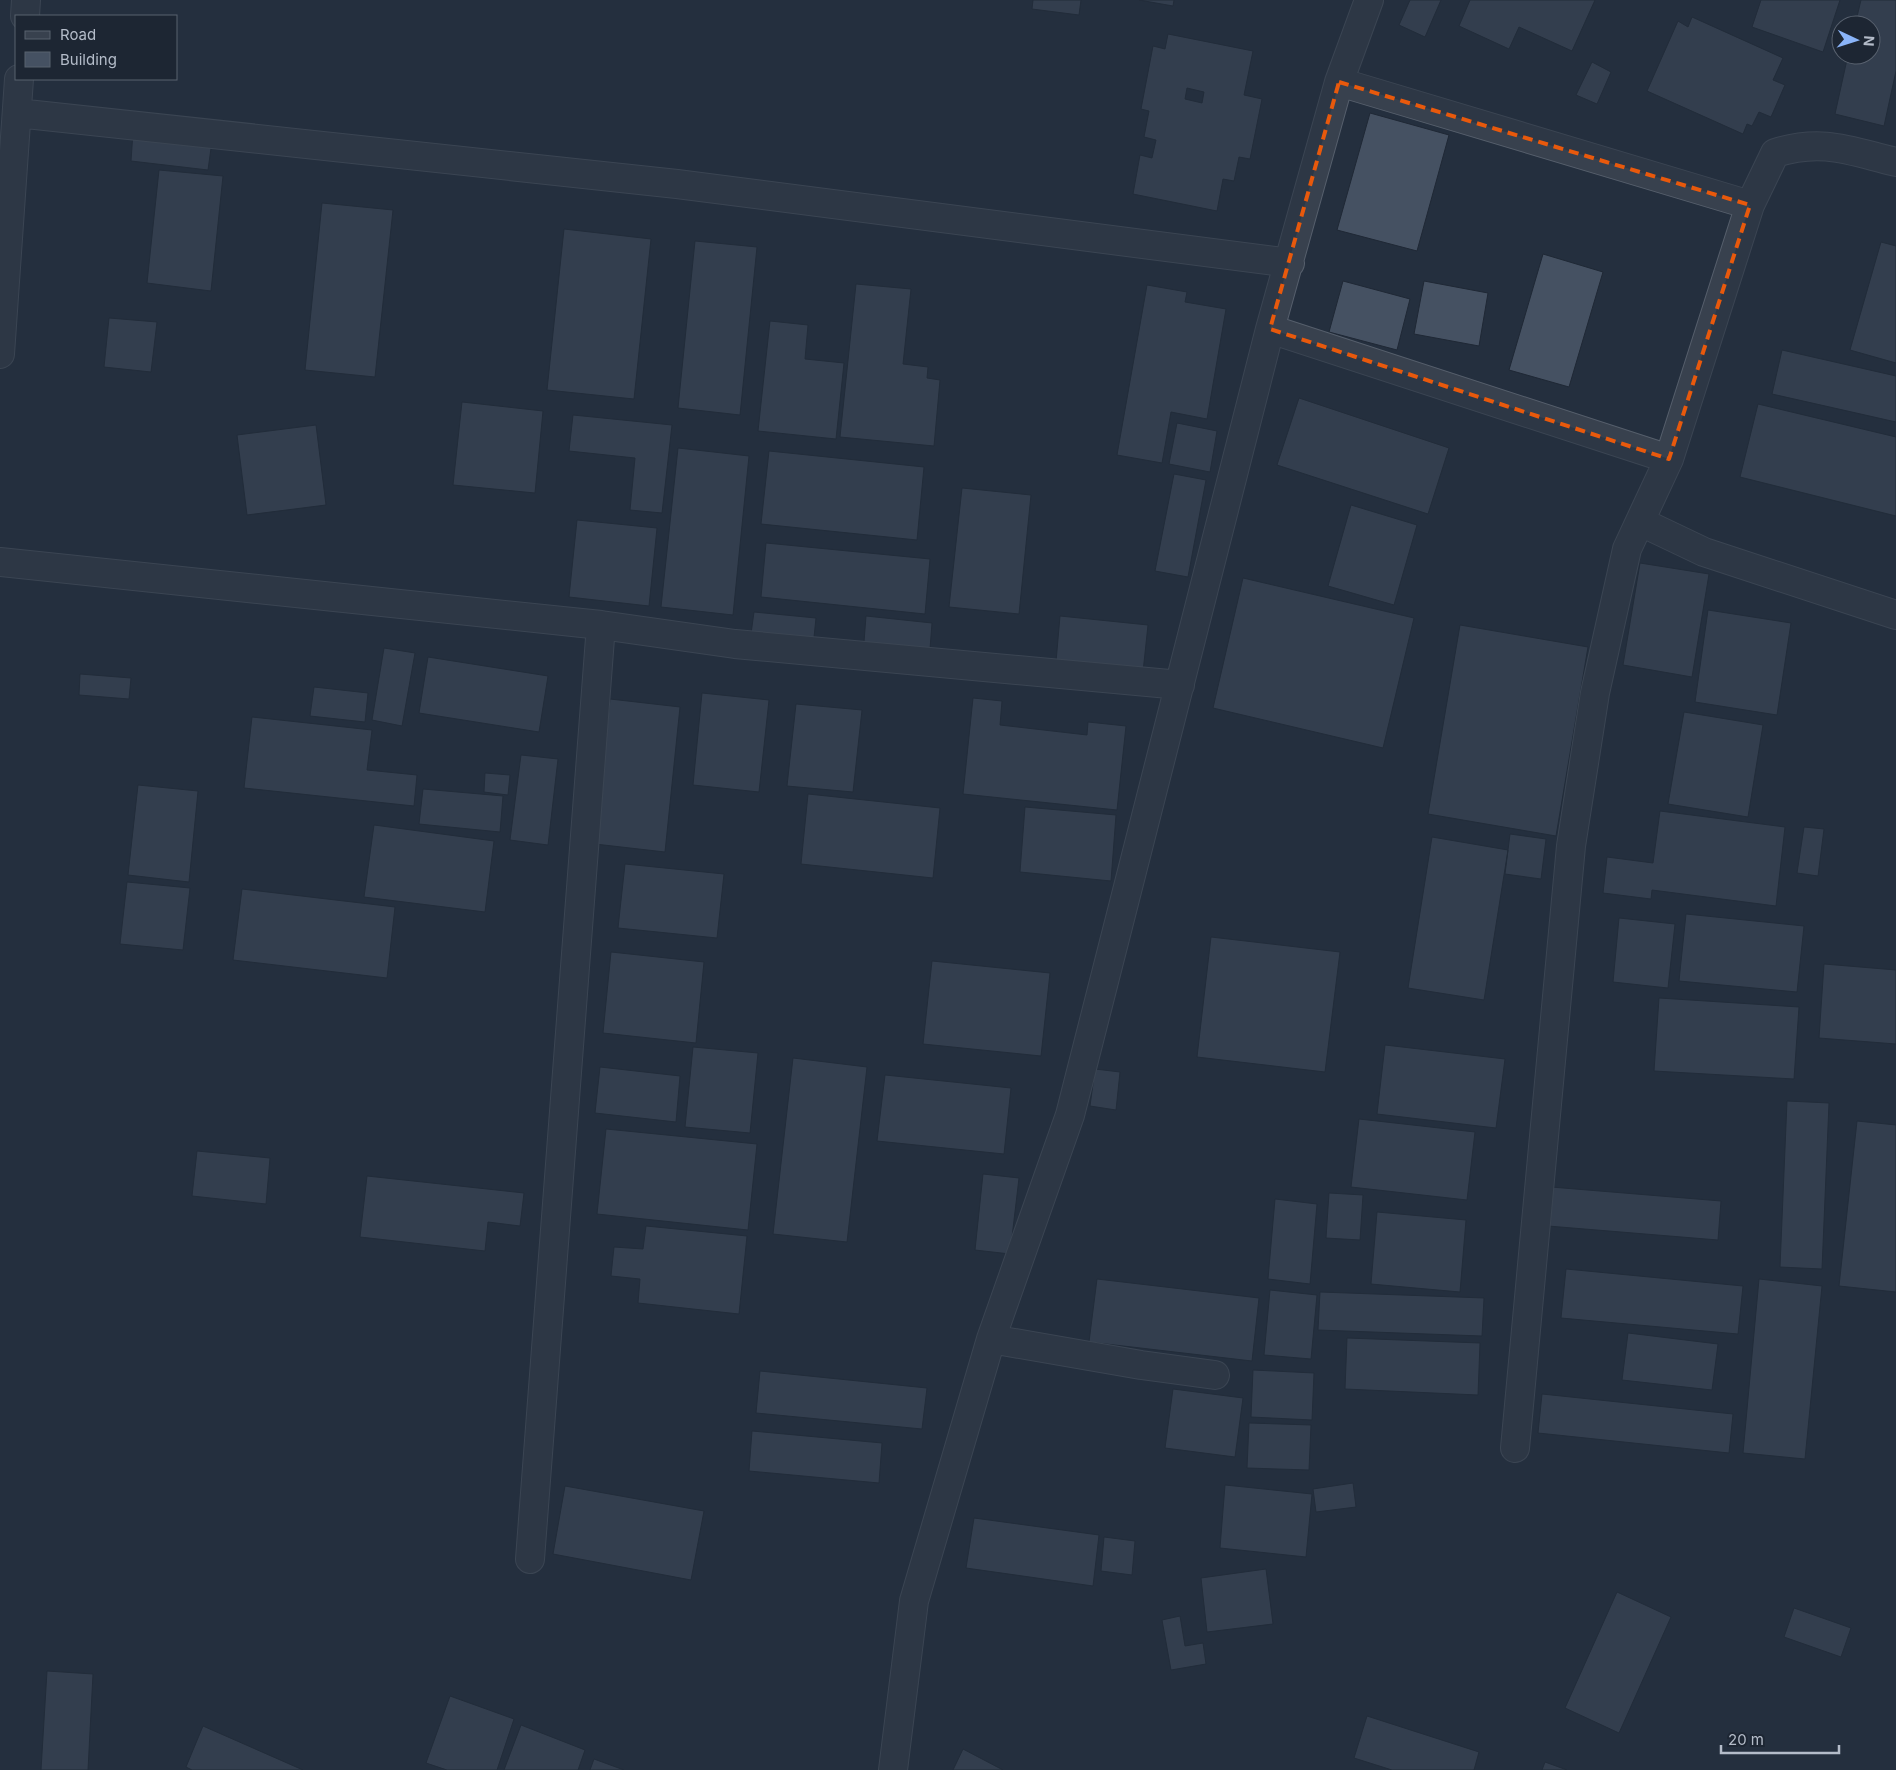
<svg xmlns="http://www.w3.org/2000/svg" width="1896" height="1770" viewBox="0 0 1896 1770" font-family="Inter,sans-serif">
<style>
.building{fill:#455162;stroke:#1f2835;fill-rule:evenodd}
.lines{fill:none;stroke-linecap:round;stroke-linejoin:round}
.minor-casing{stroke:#565f6c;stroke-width:30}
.minor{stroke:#38414e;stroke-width:28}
.marked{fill:none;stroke:#e8590c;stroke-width:4;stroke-dasharray:10 6;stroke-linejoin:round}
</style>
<rect width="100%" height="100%" fill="#242f3e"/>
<path class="building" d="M1033,0H1081L1079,15L1032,9Z
M1139,0H1174L1173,6Z
M1410,0H1441L1425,37L1399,25Z
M1470,0H1595L1572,51L1519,27L1509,49L1459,26Z
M1761,0H1840L1823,52L1752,27Z
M1861,0H1896V71L1884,126L1835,114L1848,55H1871V25H1855Z
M1692,17L1783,58L1773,80L1785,85L1771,117L1759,112L1752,126L1747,124L1743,134L1647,91L1678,21L1688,27Z
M1168,34L1253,51L1244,95L1262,99L1250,159L1239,157L1234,181L1223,179L1217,211L1133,194L1140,155L1152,158L1156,140L1144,137L1149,111L1141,109L1153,46L1165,49ZM1187,88L1204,92L1202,103L1185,99Z
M1592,62L1611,72L1597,104L1576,95Z
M1370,113L1449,135L1417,251L1337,230Z
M133,132L212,141L208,170L131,161Z
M159,170L223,176L211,291L147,283Z
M322,203L393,210L375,377L305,370Z
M564,229L651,239L634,399L547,390Z
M695,241L757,247L740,415L678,408Z
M1881,242L1896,246V363L1850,350Z
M1543,254L1603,272L1569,387L1509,370Z
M1343,281L1410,299L1397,350L1329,332Z
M1424,281L1488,293L1479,346L1414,334Z
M856,284L911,289L903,364L928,367L927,378L940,380L934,446L840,437Z
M1147,285L1187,292L1185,302L1226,309L1207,419L1171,412L1162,463L1117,455Z
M109,318L157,322L151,372L104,367Z
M770,321L808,325L805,359L844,363L836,439L758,431Z
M1782,350L1896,376V422L1772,394Z
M1299,398L1449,448L1428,514L1277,465Z
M462,402L543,411L535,493L453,485Z
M1758,404L1896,437V516L1740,477Z
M573,415L672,425L662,513L630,510L635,458L569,451Z
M1177,423L1217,431L1210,472L1169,464Z
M316,425L326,505L247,515L237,435Z
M678,448L749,456L733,615L661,607Z
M769,451L924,467L917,540L761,524Z
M1174,474L1206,480L1188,577L1155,571Z
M962,488L1031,495L1019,614L949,607Z
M1351,505L1417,525L1394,605L1328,586Z
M577,520L657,528L649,606L569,597Z
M766,543L930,559L925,614L761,597Z
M1640,563L1709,574L1692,677L1623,665Z
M1243,578L1414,618L1383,748L1213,708Z
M1708,610L1791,623L1777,715L1695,702Z
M754,612L816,618L813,647L750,641Z
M866,616L932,623L930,649L864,642Z
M1060,616L1148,625L1143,672L1056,662Z
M1460,625L1588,647L1556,836L1428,814Z
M384,648L415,653L402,726L372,720Z
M428,657L548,676L539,732L419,713Z
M80,674L131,678L129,699L79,695Z
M314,687L368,693L365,722L310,716Z
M702,693L769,700L759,792L693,785Z
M973,698L1002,701L1000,725L1087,735L1088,722L1126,726L1117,810L963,794Z
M610,699L680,707L665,852L595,844Z
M796,704L862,710L853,792L787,786Z
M1684,712L1763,725L1748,817L1668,804Z
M252,717L372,730L367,770L417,775L414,806L244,788Z
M521,755L558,759L548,845L510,840Z
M485,773L510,775L508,795L484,792Z
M138,785L198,791L189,882L128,875Z
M423,789L503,796L500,832L419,824Z
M808,794L940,808L933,878L801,864Z
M1025,807L1116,815L1111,881L1020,872Z
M1660,811L1785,827L1776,906L1652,890L1651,899L1603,893L1607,857L1653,863Z
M374,825L494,841L485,912L364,897Z
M1804,827L1824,829L1818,876L1797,873Z
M1510,834L1546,839L1541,879L1505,874Z
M1432,837L1508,850L1484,1000L1408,988Z
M625,864L724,874L717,938L618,928Z
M127,882L190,888L183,950L120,944Z
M242,889L395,907L387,978L233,960Z
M1686,914L1804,926L1797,992L1679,981Z
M1619,918L1675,924L1668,988L1613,982Z
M1211,937L1340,952L1325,1072L1197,1057Z
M611,952L704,962L696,1043L603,1033Z
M932,961L1050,973L1041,1056L923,1044Z
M1824,964L1896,970V1044L1819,1038Z
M1659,998L1799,1007L1794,1079L1654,1071Z
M1385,1045L1505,1059L1496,1128L1377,1114Z
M693,1047L758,1053L750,1133L685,1127Z
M793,1058L867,1067L847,1242L773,1234Z
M600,1067L680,1076L676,1122L595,1113Z
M1095,1069L1120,1072L1116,1110L1090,1106Z
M885,1075L1011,1088L1004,1154L877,1141Z
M1787,1101L1829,1103L1822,1269L1780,1267Z
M1359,1119L1475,1132L1467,1200L1351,1187Z
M1857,1121L1896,1125V1292L1839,1286Z
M606,1129L757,1144L748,1230L597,1214Z
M197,1151L270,1158L266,1204L192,1196Z
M983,1174L1019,1178L1010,1254L975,1250Z
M367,1176L524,1193L520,1226L488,1222L485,1251L360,1237Z
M1551,1187L1721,1201L1718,1240L1548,1226Z
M1329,1193L1363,1195L1360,1240L1326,1238Z
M1275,1199L1317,1204L1310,1284L1268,1279Z
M1377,1212L1466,1220L1460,1292L1371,1284Z
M646,1226L747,1236L739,1314L638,1303L640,1279L611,1276L614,1247L643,1249Z
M1566,1269L1743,1286L1738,1334L1561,1318Z
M1097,1279L1259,1298L1252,1361L1089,1342Z
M1759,1279L1822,1286L1805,1459L1743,1453Z
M1270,1290L1317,1295L1311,1359L1264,1355Z
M1320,1292L1484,1298L1482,1336L1318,1330Z
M1628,1333L1718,1344L1712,1390L1622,1380Z
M1347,1338L1480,1343L1478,1395L1345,1389Z
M1253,1370L1314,1373L1312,1420L1251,1417Z
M760,1371L927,1388L922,1429L756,1413Z
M1173,1389L1243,1398L1235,1457L1165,1448Z
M1542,1394L1733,1414L1729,1453L1538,1433Z
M1249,1423L1311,1425L1309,1470L1247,1468Z
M752,1431L882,1443L879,1483L749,1471Z
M1353,1483L1356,1507L1316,1512L1313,1489Z
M1225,1485L1312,1494L1306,1557L1220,1548Z
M565,1486L704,1511L691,1580L553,1554Z
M974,1518L1099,1535L1093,1586L966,1568Z
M1104,1537L1135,1541L1132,1575L1101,1571Z
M1266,1569L1273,1624L1207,1632L1201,1578Z
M1617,1592L1671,1617L1619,1733L1565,1708Z
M1794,1608L1851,1628L1841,1657L1784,1637Z
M1180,1616L1185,1646L1203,1643L1206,1664L1171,1670L1162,1620Z
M47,1671L93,1674L88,1770H41Z
M450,1696L514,1719L497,1770H447L426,1763Z
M1367,1716L1479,1752L1474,1770H1392L1354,1758Z
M521,1725L585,1750L578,1770H504Z
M203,1726L303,1770H192L186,1767Z
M963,1749L1003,1770H953Z
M594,1759L624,1770H590Z
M1545,1762L1567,1770H1542Z"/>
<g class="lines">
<g class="minor-casing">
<path id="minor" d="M25,16L26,0
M1339,82L1750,205
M17,113L677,184L1290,263
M1270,329L1669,459
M0,354L19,79
M1641,522L1704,552L1896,615
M0,562L601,625L735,644L1180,685
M991,1339L1141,1365L1215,1375
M1515,1448L1571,846L1595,693L1627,549L1669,459L1750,205L1775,153C1823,138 1850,151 1896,162
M530,1559L601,625
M893,1770L914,1601L991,1339L1070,1115L1270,329L1339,82L1369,0"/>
</g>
<use href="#minor" class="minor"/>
</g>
<path d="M0 0H1896V1770H0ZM1339,82L1750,205L1669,459L1270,329Z" fill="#242f3e" fill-opacity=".55" fill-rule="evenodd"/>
<path class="marked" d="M1339,82L1750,205L1669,459L1270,329Z"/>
<rect x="15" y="15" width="162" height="65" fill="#1d2633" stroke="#59626f"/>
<rect x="25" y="31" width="25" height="8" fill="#38414e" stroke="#59626f"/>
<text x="60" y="40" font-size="15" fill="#b4bcc9">Road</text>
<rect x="25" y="52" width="25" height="15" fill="#455162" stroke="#59626f"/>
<text x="60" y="65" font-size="15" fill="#b4bcc9">Building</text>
<g transform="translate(1856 40) rotate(94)"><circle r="24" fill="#1d2633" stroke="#59626f"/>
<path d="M0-4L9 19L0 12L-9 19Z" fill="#8ab4f8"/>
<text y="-8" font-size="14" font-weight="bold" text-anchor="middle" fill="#b4bcc9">N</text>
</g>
<path d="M1721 1745v8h118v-8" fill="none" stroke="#b4bcc9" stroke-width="2.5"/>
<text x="1728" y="1745" font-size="15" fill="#b4bcc9" stroke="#1d2633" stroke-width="4" paint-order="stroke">20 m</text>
</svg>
